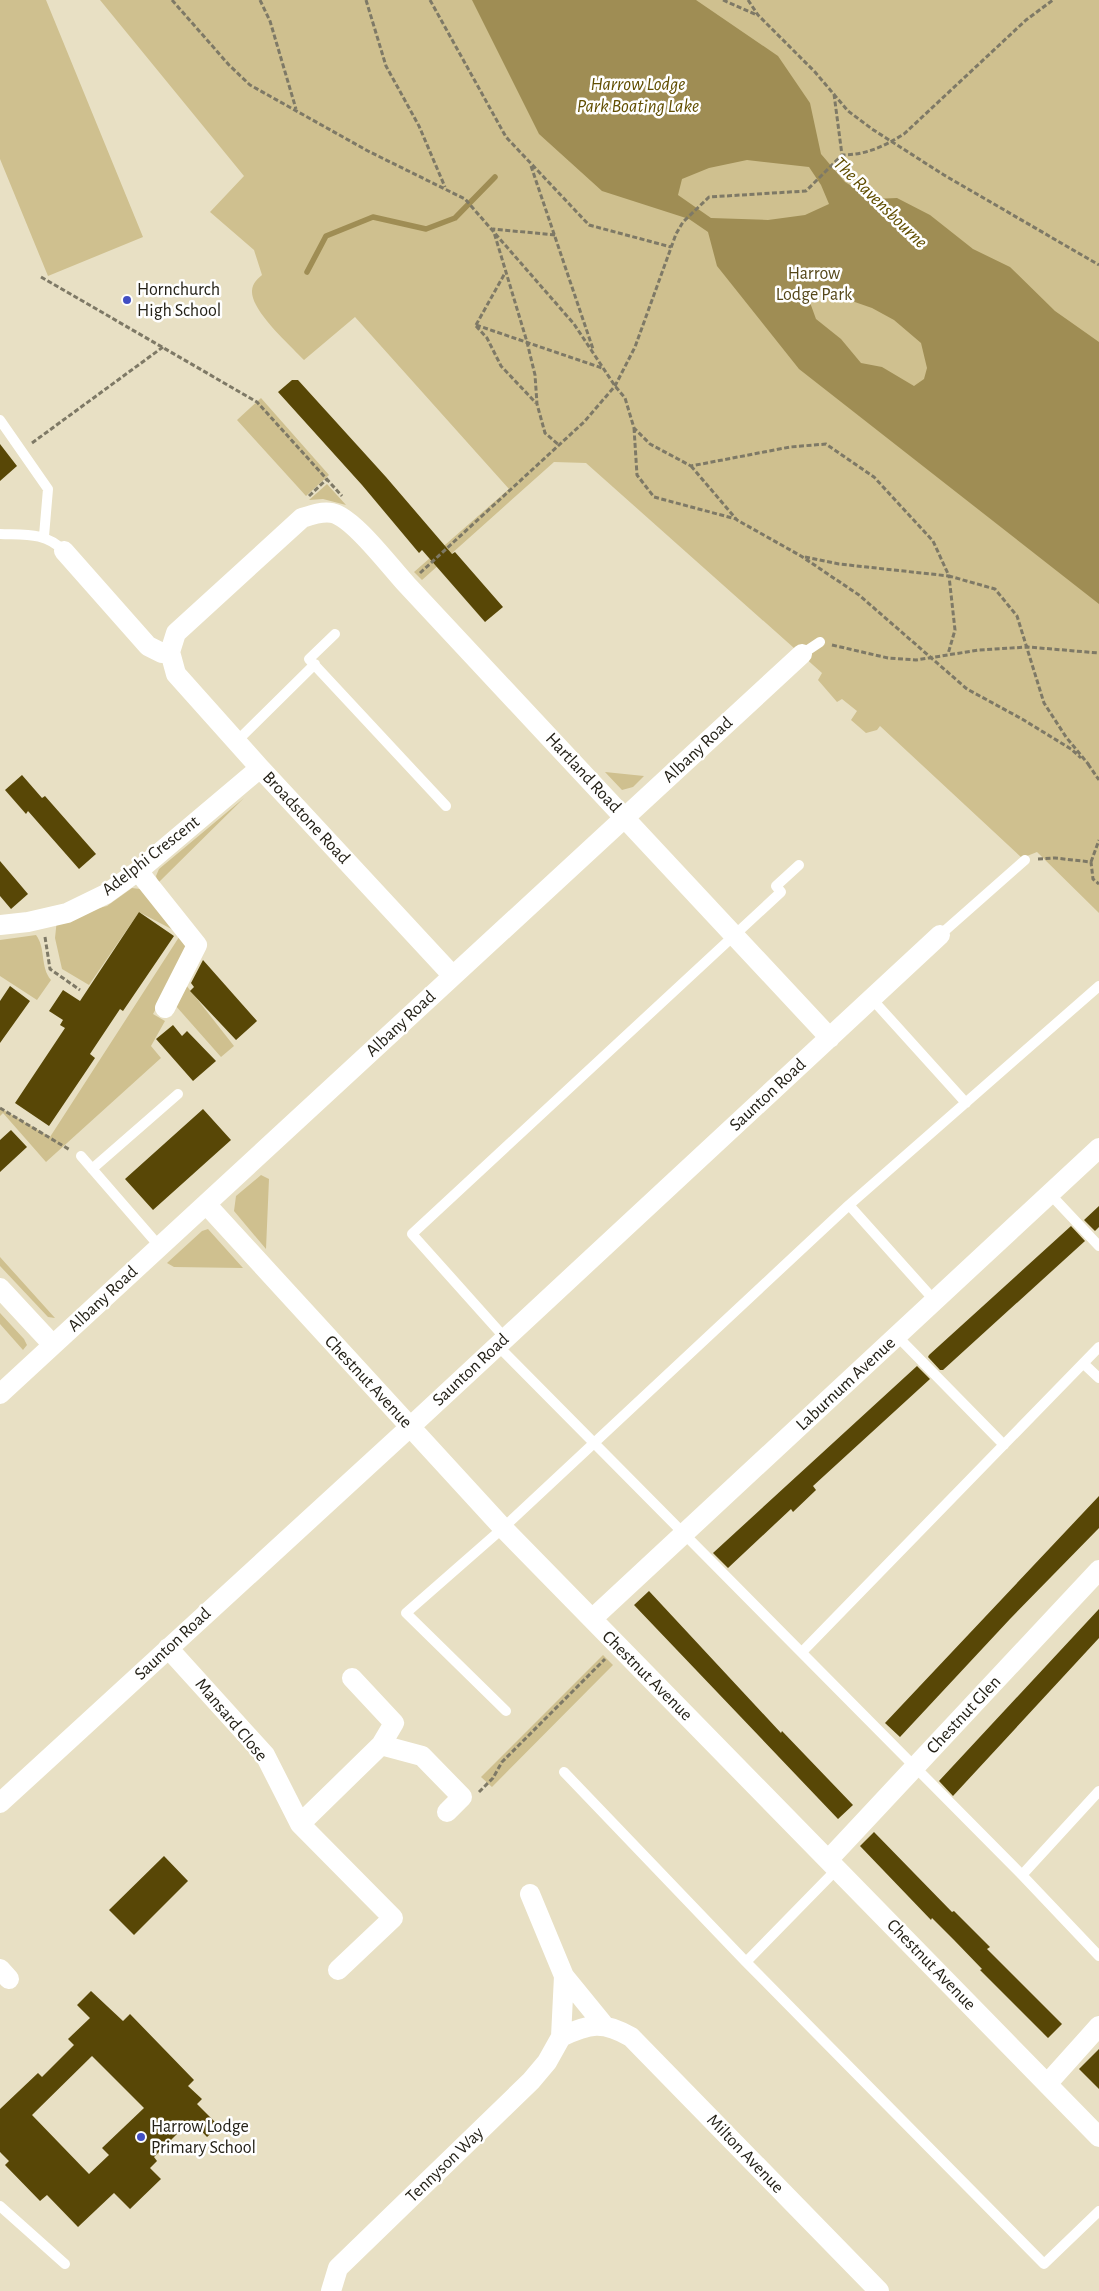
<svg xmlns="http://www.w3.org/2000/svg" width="1099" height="2291" viewBox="0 0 1099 2291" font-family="'Alegreya Sans',sans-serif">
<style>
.green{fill:#cfc08f}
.water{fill:#9f8d54;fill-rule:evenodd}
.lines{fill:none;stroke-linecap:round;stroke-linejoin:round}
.stream{stroke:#9f8d54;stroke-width:5.5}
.building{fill:#584706;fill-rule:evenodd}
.path{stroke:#7e7966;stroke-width:3;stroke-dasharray:5 2.5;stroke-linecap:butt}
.service{stroke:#fff;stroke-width:10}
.minor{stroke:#fff;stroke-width:20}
.poi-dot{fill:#424fc3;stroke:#fff;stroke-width:2}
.labels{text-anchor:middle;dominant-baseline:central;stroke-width:5;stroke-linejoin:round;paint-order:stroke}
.park-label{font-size:18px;fill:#554719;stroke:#fff}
.poi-label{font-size:18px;fill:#242117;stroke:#fff;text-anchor:start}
.street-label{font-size:18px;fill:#242117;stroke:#fff}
.water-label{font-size:19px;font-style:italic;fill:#614e01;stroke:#fff}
</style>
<rect width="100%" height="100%" fill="#e8e0c4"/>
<path class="green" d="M0,0H46L143,237L48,276L0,159Z
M100,0H1099V913L1037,852L1022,858L880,726L877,730L866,733L851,720L857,711L842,699L837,702L818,680L822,673L586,463L554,462L422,580L414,572L509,489L355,317L304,360C291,346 251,311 252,291C252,284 257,279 262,275L254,250L210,212L244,176Z
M261,398L329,475L306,496L237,420Z
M327,484L346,505L323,499L309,500Z
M605,772L644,776L633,787L622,790Z
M244,798L158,883L156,876L159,869Z
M132,888L140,889L148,893L190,946L153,1014L165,1021L151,1046L161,1058L46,1162L3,1113L0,1116V1108L50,1137L181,934L139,912L89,985L62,969L55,938L57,919L107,906Z
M36,935C46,948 40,967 51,980L37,1000L0,976V940Z
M186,985L234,1046L221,1057L175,1005Z
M261,1175L269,1179L266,1249L234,1211L236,1196Z
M208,1229L243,1268L174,1267L167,1263L202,1231Z
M0,1257L55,1318L48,1317L0,1266Z
M0,1313L24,1339L27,1345L23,1350L0,1324Z
M603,1655L613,1665L492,1787L481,1777Z"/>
<path class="water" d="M472,0H696L778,56L810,103L821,154L845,182L873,199L897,198L930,215L973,249L1010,267L1055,311L1099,342V604L799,369L717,266L708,232L689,219L602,191L539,134ZM747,160L809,167L821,185L829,204L805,215L768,220L711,218L678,195L682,179L709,168ZM827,286L849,300L872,308L894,320L921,343L927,368L924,379L914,386L882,367L861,363L841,339L816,319L808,297Z"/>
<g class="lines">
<path class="stream" d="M307,272L326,236L373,217L426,229L455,218L495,177"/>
</g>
<path class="building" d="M292,380H298L386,477L452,554L455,552L503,607L485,622L422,550L419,553L362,485L278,392Z
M0,444L17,466L0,481Z
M22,775L42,798L45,796L96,854L79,869L28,811L26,814L5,790Z
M0,861L28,894L11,909L0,896Z
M139,912L174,936L123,1011L120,1009L90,1054L95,1058L49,1126L15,1103L65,1028L60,1025L63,1020L49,1011L63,990L80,1001Z
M203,960L257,1021L236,1040L190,991L194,987L191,983Z
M10,986L30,1001L0,1043V1001Z
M173,1025L182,1036L187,1031L216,1061L193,1081L156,1039Z
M203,1109L231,1140L153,1210L125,1179Z
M11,1130L27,1147L0,1172V1140Z
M1099,1206V1227L1095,1231L1084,1220Z
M1071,1226L1085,1241L943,1370H940L928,1357L929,1355Z
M917,1366L930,1379L813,1486L816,1490L793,1512L791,1509L728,1568L713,1553Z
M1099,1496V1528L1010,1619L900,1737L885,1723Z
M649,1591L781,1733L782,1731L853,1805L838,1819L634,1605Z
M1099,1609V1638L953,1796L939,1781Z
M874,1832L952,1912L954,1911L990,1947L987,1949L1062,2024L1048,2038L980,1970L982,1969L954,1940L932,1918L931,1920L860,1846Z
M164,1856L188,1881L134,1935L109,1910Z
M91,1991L123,2021L130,2014L194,2080L188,2086L202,2099L197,2104L219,2126L207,2137L191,2120L154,2157L157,2161L150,2168L161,2179L130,2209L114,2193L78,2227L47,2195L40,2201L5,2165L9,2161L0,2152V2109L38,2073L42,2077L74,2045L68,2039L90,2018L77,2005ZM92,2056L144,2108L102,2148L109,2155L89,2174L32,2115Z
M1099,2049V2089L1079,2069Z"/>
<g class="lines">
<path class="path" d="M172,0L229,65L250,85L368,151L465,199L574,324L615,386L625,398L634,428L650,444L691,466L790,447L826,444L874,477L933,541L949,576L995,589L1017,616L1044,703L1066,737L1089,765
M260,0L270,21L296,109
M366,0L386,66L419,126L445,187
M430,0L506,137L589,225L671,247
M723,0L757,15
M748,0L758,15L815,72L848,111L872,129L944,175L1099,265
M834,94L842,155C866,155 885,146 904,134L1026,20L1053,0
M531,166L593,349
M555,235L493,229L527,342L535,375L537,404L545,433L559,445
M41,277L257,402L342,496
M476,325L602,368
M476,325L505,273
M476,326L487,338L501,366L536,403
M634,428L637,475L654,497L736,519
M32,443L163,347
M691,466L737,520L801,556L859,595L967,689L1022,719L1071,749L1081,758
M309,496L327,479
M805,557L839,564L949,576L955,630L948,654
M420,573L584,422L615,386L635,347L676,234L683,222L709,197L806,191L842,155
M832,645L888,658L916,660L979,650L1028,647L1099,653
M1088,764L1099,780
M1038,859L1055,858L1091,862L1093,879L1099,884
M1091,862L1099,840
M45,937L50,969L80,990
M0,1108L70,1150
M479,1792L493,1778L502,1762L605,1659"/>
<path class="service" d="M0,420L48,489L44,536
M0,534C25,535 45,532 64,551
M335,634L309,659L446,806
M802,654L820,642
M236,742L315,664
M940,935L1025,860
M872,999L966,1103
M81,1156L160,1247
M92,1169L178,1094
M1050,1194L1099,1246
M849,1205L935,1301
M897,1336L1004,1445
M505,1338L412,1234L781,892L776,886L799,865
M497,1345L1022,1875L1099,1956
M1084,1364L1099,1378
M802,1652L1099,1347
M506,1711L406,1613L503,1528L849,1205L1099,986
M564,1772L746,1962L1044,2264L1099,2211
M1022,1875L1099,1791
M746,1962L837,1869
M0,2206L65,2264"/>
<path class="minor" d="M64,551L148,646L162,653L170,652
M138,871L197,945L165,1008
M0,925L28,922L67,913L106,894L138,871L260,768
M453,976L260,768L176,674L170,652L176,633L302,518C311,515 322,511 332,513C353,517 391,568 407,585L830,1038
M206,1204L503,1528L1099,2137
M0,1288L53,1345
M0,1394L802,654
M592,1619L1099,1148
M168,1648L265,1755L300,1824L393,1918L338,1970
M352,1678L394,1723L381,1745
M0,1803L410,1427L940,935
M300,1824L381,1745L422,1756L462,1797L447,1812
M828,1860L1099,1570
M530,1894L564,1976L604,2025
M0,1969L9,1979
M564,1976L561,2037C590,2023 603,2021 631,2037L879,2291
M1047,2084L1099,2026
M331,2291L338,2268L531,2081L547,2062L561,2037"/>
</g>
<g class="poi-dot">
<circle cx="127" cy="300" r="5"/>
<circle cx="141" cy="2137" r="5"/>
</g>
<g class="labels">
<g class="park-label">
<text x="814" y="274">Harrow<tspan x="814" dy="21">Lodge Park</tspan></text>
</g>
<g class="poi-label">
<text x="137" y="290">Hornchurch<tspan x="137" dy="21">High School</tspan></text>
<text x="151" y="2127">Harrow Lodge<tspan x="151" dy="21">Primary School</tspan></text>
</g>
<g class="street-label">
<text transform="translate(698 750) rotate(-43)">Albany Road</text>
<text transform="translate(583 773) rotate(47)">Hartland Road</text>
<text transform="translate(306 818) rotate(47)">Broadstone Road</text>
<text transform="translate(151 856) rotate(-38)">Adelphi Crescent</text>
<text transform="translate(401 1024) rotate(-43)">Albany Road</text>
<text transform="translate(768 1095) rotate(-43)">Saunton Road</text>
<text transform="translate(103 1299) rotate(-43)">Albany Road</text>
<text transform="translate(471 1370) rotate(-43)">Saunton Road</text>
<text transform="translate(368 1382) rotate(47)">Chestnut Avenue</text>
<text transform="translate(846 1384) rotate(-43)">Laburnum Avenue</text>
<text transform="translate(173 1644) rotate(-43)">Saunton Road</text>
<text transform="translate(647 1676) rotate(45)">Chestnut Avenue</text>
<text transform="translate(964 1715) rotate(-47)">Chestnut Glen</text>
<text transform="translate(231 1720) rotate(50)">Mansard Close</text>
<text transform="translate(931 1965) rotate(46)">Chestnut Avenue</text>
<text transform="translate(745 2154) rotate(46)">Milton Avenue</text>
<text transform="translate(445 2165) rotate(-44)">Tennyson Way</text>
</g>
<g class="water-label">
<text x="638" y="84">Harrow Lodge<tspan x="638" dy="22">Park Boating Lake</tspan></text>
<text transform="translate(880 203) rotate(44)">The Ravensbourne</text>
</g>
</g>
</svg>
